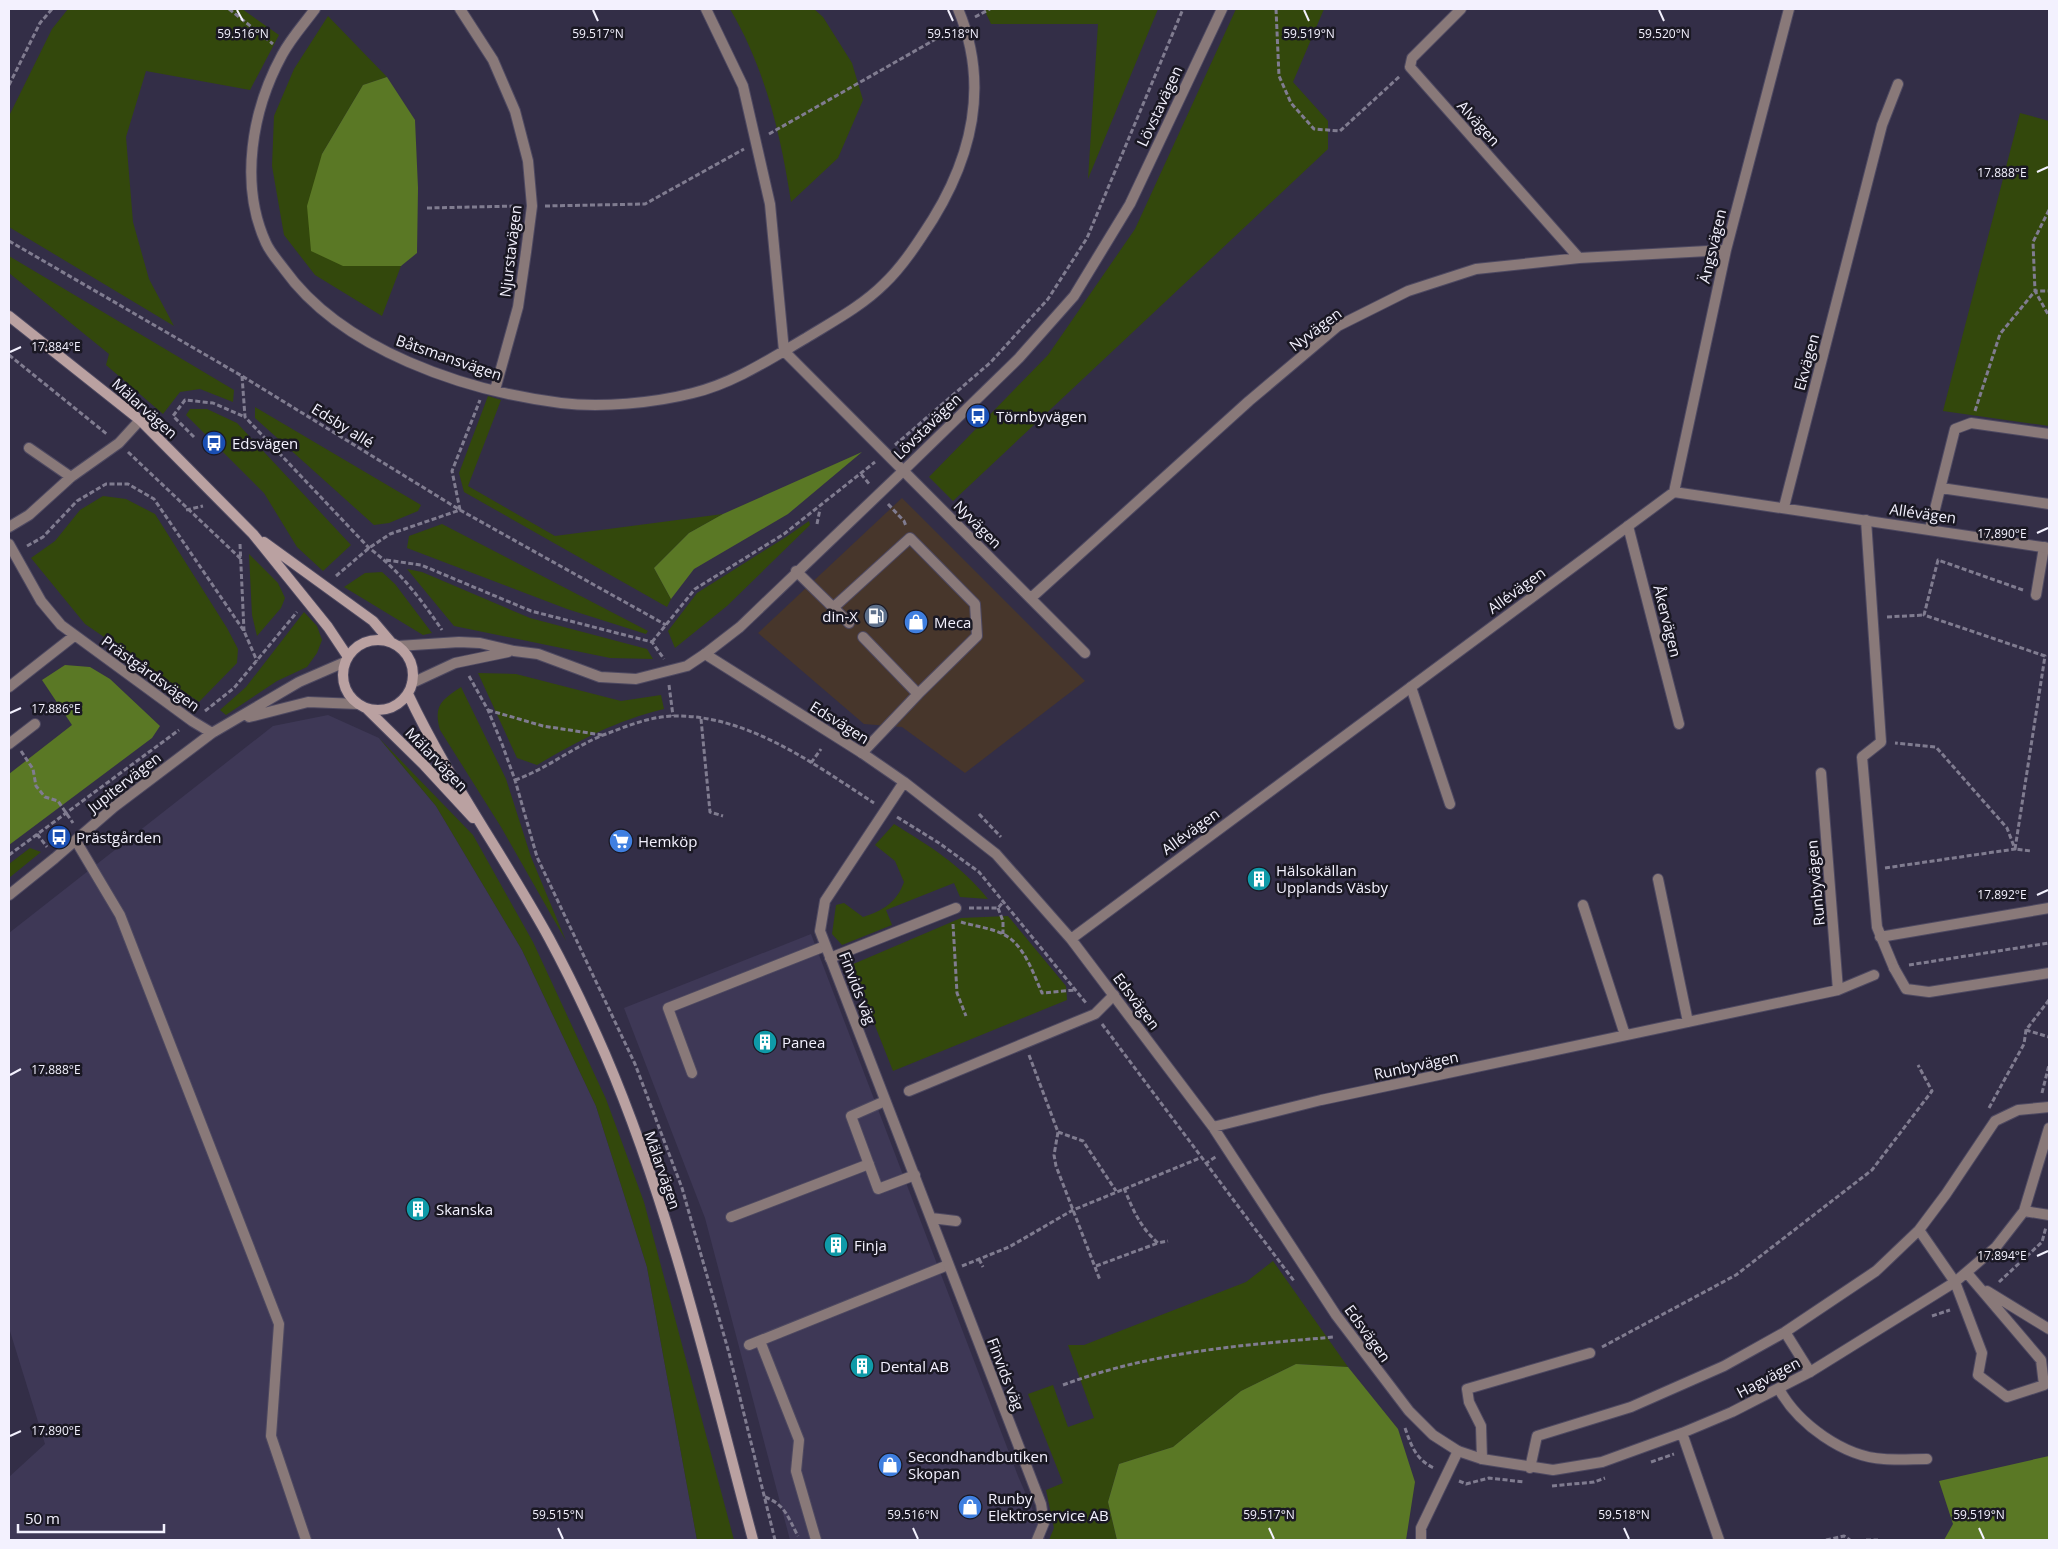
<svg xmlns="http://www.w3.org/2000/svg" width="2058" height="1549" viewBox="0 0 2058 1549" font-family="'Open Sans',sans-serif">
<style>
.commercial{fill:#47362b}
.built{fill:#3e3856}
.green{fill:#33480c}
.forest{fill:#5a7825}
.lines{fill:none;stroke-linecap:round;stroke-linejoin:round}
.service-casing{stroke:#4e4961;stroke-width:12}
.minor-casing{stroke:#4e4961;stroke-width:12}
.tertiary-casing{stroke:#4e4961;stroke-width:12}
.secondary-casing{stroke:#4e4961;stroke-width:12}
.path{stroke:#807c90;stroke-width:3;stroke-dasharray:5 2.5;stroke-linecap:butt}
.service{stroke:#897979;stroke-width:10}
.minor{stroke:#897979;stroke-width:10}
.tertiary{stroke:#897979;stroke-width:10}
.secondary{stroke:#baa1a1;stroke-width:10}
.ticks{fill:none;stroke:#f3f1fe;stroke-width:2}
.labels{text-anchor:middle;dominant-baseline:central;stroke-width:5;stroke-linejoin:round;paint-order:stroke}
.street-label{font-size:15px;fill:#f3f1fe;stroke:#1a1823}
.poi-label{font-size:15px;fill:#f3f1fe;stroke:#1a1823;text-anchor:start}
.ticks-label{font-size:12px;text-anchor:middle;fill:#f3f1fe;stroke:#1a1823;stroke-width:5;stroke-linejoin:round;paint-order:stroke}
</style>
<rect width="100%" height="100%" fill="#332e47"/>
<path class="commercial" d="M902,498L1085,681L965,773L902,727L864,724L758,633Z"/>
<path class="built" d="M328,715L379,738L436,806L522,950L596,1106L647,1267L697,1540H9V1477L45,1444L9,1328V933L273,726Z
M811,934L1018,1476L1046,1540H790L705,1218L624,1008Z"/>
<path class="green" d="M68,9H242L279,35L250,90L146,71L126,137L133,222L149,279L174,326L9,227V116L52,29Z
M730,9H814L823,17L852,63L863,100L838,158L791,202C781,135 765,68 730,9Z
M984,9H1158L1088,179L1098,24H991Z
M1236,9H1324L1293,82L1328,121V149L953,501L929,477L1048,355L1135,229Z
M328,16L387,77L363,85L322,154L343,266H401L382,316L315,275L284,235L272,166L274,116L294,69Z
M2020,113L2049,121V426L1943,411Z
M9,256L234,390L233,402L200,389L180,392L163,414L106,365L109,354L9,273Z
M488,396L501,400L468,486L555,536L723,514L689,533L654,568L671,599L667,607L464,492L459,473Z
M255,407L421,505L418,511L389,523L374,525L255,418Z
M190,409H207L237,423L351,545L323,571L297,547L264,493L186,415Z
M103,496L126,499L155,514L227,628L238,649L237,663L199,702L85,624L31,558L55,541L80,510Z
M809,521L810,525L727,606L675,648L668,631L697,593L786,537Z
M442,524L648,631L646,634L567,609L407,548L409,536Z
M249,554L278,583L285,598L281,608L257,636L252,615Z
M407,569L422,572L530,618L647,649L653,659L610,658L454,626Z
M382,572L395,584L432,633L423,635L344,587L365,573Z
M304,612L317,626L322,640L317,653L307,667L277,681L226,715L220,710L246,687Z
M478,673L516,674L621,701L661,695L664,709C615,721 580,740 537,765L517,758Z
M461,687L506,779L531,857L566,941L501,827L440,730C433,705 442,700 461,687Z
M379,738L473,835L533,942L606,1099L644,1202L734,1540H697L647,1267L596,1106L522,950L436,806Z
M894,824C931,847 961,865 988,899L960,897L954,883L886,910L892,925L842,945L832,934L836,905L844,903L863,917C883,911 897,902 904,882L895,861L875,845Z
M30,848L41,852L9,878V864Z
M1008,916L1066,986L1067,1000L893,1071L851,965L961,918Z
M1273,1261L1348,1367L1296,1364L1241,1391L1173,1447L1119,1464L1108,1502L1117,1540H1049L1054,1528L1046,1490L1063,1483L1028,1394L1053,1385L1068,1427L1094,1418L1068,1345H1084L1246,1282Z"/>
<path class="forest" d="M387,77L415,120L418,188L417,253L401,266H343L311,251L307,206L322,154L363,85Z
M862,452L788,514L694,569L671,599L654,568L689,533L723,514Z
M65,665L90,667L110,679L160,726L152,738L9,845V774L72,725L42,680Z
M1296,1364L1348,1367L1398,1429L1415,1482L1406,1540H1117L1108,1502L1119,1464L1173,1447L1241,1391Z
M2049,1456V1540H1944L1953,1524L1939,1481Z"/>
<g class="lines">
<g class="service-casing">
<path id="service" d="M29,448L71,477
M1941,488L2049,504
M1866,520L1881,742L1862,757L1877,927L1894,968
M1628,526L1679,724
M9,527L29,515L71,477L119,443L140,420
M1930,529L1955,429L1971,423L2049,434
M796,571L849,623
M2036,595L2044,547
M834,607L910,538L975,604L977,636L918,694
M1411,687L1450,804
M9,744L35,724
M862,753L918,694L863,637
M76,841L120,915L279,1324L271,1436L306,1540
M1880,937L2049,908
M830,958L956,908
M692,1073L668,1008L825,946
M909,1091L1095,1014L1114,995
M885,1101L851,1116L878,1189L915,1175
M731,1217L869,1164
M1919,1230L1955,1282
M1785,1332L1810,1372
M760,1341L799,1440L796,1471L816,1540
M749,1345L948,1265
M1779,1389C1798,1424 1844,1457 1884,1459C1898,1460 1913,1459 1927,1459
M1482,1459L1481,1426L1469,1402L1467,1389L1590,1353
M1530,1468L1537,1436L1631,1407L1724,1366L1785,1332L1876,1271L1919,1230L1946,1194L1995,1121L2018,1110L2049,1107"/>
</g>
<g class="minor-casing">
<path id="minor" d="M315,9C304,24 291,38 282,55C252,110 239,184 266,243C270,252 278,261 284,269C342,350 465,391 561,403C601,408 654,403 693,393C734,383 770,359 806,338C832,322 862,306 884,284C903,266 919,241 933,219C974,152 989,82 958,9
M460,9L493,60L515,111L528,161L532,206L526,252L518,307L495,390
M706,9L743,86L770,204L784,351L1085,653
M1461,9L1412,58L1410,67L1579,258
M1674,492L1726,250L1789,9
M1784,507L1882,125L1898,84
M9,544L41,601L61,625L192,721L212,733
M1031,598L1249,401L1338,326L1408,291L1476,269L1579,258L1726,250
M705,654L862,753L904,782L996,854L1071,939L1213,1127L1336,1315L1409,1411L1433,1435L1458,1451L1482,1459L1553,1470L1602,1462L1682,1433L1732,1412L1810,1372L1955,1282L1996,1247L2024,1211L2049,1128
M9,687L74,636
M249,717L308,702L358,704
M1821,773L1838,990
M904,782L825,901L820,931L1041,1504L1044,1523L1037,1540
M1658,879L1688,1022
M9,895L55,858L114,807L212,733L299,682L345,662
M1583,905L1625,1035
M1071,939L1674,492L2049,548
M1894,968L1906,989L1929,992L2049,973
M1213,1127L1321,1100L1838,990L1874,975
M2024,1211L2049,1215
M931,1218L956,1221
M1955,1282L1982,1353L1978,1375L2007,1397L2044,1385L2041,1360L1967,1273
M1987,1291L2049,1329
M1682,1433L1719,1540"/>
</g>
<g class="tertiary-casing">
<path id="tertiary" d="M398,646L459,642L480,643L514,651L538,654L600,677L636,679L687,666L705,654L740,627L903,471L1019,358L1074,296L1130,204L1222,9
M412,683L455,663L508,652
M1421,1540V1528L1458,1451"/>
</g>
<g class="secondary-casing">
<path id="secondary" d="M9,316L140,420L253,534L328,627L348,657
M264,542L373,621L390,641
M343 675a35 35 0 1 1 70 0a35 35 0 1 1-70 0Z
M408,694C448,779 504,856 549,938C569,975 588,1015 605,1054C671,1208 710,1379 753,1540
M366,708L424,765L473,818"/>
</g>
<path class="path" d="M229,9L273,44
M1276,9L1279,76L1291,103L1314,129L1340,131L1400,76
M975,17L990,9
M9,85L40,23L52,9
M769,134L950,31
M545,206L645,204L744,149
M427,208L518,206
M2049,210L2033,242L2035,291H2049
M9,241L242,376L460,510L666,625
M9,355L108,435
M242,376L245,417L369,548C399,570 421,599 442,630
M1975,411L2000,334L2035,291L2049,316
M194,437L173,416L185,400L213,403L245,417
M895,445L991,362L1048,299L1087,238L1183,9
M128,452L241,559
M861,474L870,485
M888,504L904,521L906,526
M186,510L203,506
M817,524L820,509
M240,544L244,631
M27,546L43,537L77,501L106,484H128L154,499L244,631L257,661
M386,560L421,565L531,611L652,642L664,659
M336,576L369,548L390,534L460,510L452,471L480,400
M2023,590L1938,560L1924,615L2045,656L2015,849L2031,851
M1887,617L1924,615
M652,642L695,589L784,534L875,462
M469,676L488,710L502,744L515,780L537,857L635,1064L682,1188L729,1353L775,1540
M669,685L673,716
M488,710L543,726L602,735
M205,711L234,688L297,612
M701,719L710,812L723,816
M21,751L33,769L36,786L45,797L58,801L73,823
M811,763L821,749
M515,780C547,769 574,746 606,734C627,726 649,717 672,716C747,714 814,764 874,803
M979,814L1001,837
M897,817L939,843L979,872L1086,1003
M37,834L47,847
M9,855L179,730
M1885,868L2015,849L2007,828L1936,747L1895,743
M969,908H998L1004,901
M998,908L1003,921V934
M961,922C974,926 991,928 1003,934C1024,944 1033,973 1042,993L1075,990
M953,924L957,993L966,1016
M1909,965L2049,943
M2049,1000L2026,1030L2049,1037
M1102,1024L1294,1281
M1029,1055L1058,1132L1054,1155L1056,1166L1100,1280
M2042,1093L2049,1065
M1989,1108L2024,1044L2026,1030
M1058,1132L1083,1141L1116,1191
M1205,1164L1217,1156
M1124,1188C1133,1210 1140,1227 1158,1243L1168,1241
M979,1259L983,1267
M962,1266L1009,1247L1073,1210L1200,1158
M1096,1266L1158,1243
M1999,1282L2042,1242L2046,1227
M1932,1316L1950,1310
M1602,1347L1736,1275L1872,1170L1932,1091L1918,1065
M1063,1385C1151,1352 1241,1345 1334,1337
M1405,1428C1411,1445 1416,1460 1434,1468
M1651,1462L1674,1454
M1459,1481L1466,1484L1489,1478L1524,1482
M1552,1486L1594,1482L1605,1478
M765,1497C786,1505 788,1518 798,1536
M1826,1540L1844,1536L1850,1540
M1866,1540H1878"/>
<use href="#service" class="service"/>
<use href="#minor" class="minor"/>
<use href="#tertiary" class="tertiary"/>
<use href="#secondary" class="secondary"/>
</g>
<path class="ticks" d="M237,10L243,21M593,10L598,21M948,10L953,21M1304,10L1309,21M1659,10L1664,21M2037,172L2048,167M10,352L21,347M2037,533L2048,528M10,713L21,708M2037,895L2048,890M10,1075L21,1069M2037,1256L2048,1251M10,1436L21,1431M558,1528L563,1539M913,1528L918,1539M1269,1528L1274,1539M1624,1528L1629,1539M1979,1528L1984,1539"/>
<defs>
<g id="bus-disc" transform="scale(1.25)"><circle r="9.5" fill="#1a4fb4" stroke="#1a1823"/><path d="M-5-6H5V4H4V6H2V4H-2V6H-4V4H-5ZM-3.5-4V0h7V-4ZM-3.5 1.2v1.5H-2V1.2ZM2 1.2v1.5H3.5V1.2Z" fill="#fff"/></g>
<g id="fuel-disc" transform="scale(1.25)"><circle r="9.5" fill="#5c6f8a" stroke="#1a1823"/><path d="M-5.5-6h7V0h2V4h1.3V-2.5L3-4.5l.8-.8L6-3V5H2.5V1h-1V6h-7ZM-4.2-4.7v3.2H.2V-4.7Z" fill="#fff"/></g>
<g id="shop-disc" transform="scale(1.25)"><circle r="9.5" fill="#3f7fe0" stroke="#1a1823"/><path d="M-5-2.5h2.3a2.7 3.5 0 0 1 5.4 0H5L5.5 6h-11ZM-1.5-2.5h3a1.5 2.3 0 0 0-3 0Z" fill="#fff"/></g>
<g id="supermarket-disc" transform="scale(1.25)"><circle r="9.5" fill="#3f7fe0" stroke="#1a1823"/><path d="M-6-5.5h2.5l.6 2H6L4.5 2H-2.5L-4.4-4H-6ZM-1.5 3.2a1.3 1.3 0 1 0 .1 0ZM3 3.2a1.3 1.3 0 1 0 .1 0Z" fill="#fff"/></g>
<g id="building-disc" transform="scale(1.25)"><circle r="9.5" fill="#0f9aa8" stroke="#1a1823"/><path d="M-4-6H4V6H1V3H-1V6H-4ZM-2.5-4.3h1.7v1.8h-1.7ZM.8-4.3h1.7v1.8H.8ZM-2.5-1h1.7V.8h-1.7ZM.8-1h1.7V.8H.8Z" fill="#fff"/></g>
</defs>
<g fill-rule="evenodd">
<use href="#bus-disc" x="978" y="416"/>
<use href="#bus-disc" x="214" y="443"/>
<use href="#fuel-disc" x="876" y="616"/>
<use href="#shop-disc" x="916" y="622"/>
<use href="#bus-disc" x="59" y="837"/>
<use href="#supermarket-disc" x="621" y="841"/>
<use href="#building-disc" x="1259" y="879"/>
<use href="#building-disc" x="765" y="1042"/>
<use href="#building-disc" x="418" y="1209"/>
<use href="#building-disc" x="836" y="1245"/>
<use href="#building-disc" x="862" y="1366"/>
<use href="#shop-disc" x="890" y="1465"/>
<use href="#shop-disc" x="970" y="1507"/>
</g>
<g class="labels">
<g class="street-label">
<text transform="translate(1159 106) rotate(-65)">Lövstavägen</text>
<text transform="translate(1479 123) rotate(48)">Alvägen</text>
<text transform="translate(1712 246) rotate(-77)">Ängsvägen</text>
<text transform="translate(510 251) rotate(-83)">Njurstavägen</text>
<text transform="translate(1315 329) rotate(-37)">Nyvägen</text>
<text transform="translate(449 357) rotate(19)">Båtsmansvägen</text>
<text transform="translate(1806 362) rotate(-75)">Ekvägen</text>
<text transform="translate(145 408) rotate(42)">Mälarvägen</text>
<text transform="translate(343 425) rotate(32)">Edsby allé</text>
<text transform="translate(927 426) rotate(-44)">Lövstavägen</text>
<text transform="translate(1923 513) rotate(8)">Allévägen</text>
<text transform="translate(978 524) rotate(45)">Nyvägen</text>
<text transform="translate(1516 590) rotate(-36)">Allévägen</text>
<text transform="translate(1668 621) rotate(76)">Åkervägen</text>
<text transform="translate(151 673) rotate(36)">Prästgårdsvägen</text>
<text transform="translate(840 722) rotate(32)">Edsvägen</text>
<text transform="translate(437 759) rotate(46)">Mälarvägen</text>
<text transform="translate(124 782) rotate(-38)">Jupitervägen</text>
<text transform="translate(1190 831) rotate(-36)">Allévägen</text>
<text transform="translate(1815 883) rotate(-95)">Runbyvägen</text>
<text transform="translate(858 988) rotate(69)">Finvids väg</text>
<text transform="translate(1137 1001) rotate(53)">Edsvägen</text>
<text transform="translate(1416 1065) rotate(-12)">Runbyvägen</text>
<text transform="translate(663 1170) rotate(71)">Mälarvägen</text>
<text transform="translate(1368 1333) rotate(54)">Edsvägen</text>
<text transform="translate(1006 1374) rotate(69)">Finvids väg</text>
<text transform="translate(1768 1377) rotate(-28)">Hagvägen</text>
</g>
<g class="poi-label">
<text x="996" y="416">Törnbyvägen</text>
<text x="232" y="443">Edsvägen</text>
<text x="858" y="616" text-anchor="end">din-X</text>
<text x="934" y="622">Meca</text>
<text x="76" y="837">Prästgården</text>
<text x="638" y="841">Hemköp</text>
<text x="1276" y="870">Hälsokällan<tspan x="1276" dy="17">Upplands Väsby</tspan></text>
<text x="782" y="1042">Panea</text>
<text x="436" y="1209">Skanska</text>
<text x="854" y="1245">Finja</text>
<text x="880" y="1366">Dental AB</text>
<text x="908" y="1456">Secondhandbutiken<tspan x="908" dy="17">Skopan</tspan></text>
<text x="988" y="1498">Runby<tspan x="988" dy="17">Elektroservice AB</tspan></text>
</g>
</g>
<g class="ticks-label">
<text x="243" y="38">59.516°N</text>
<text x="598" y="38">59.517°N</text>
<text x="953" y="38">59.518°N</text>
<text x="1309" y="38">59.519°N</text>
<text x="1664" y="38">59.520°N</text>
<text x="2002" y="177">17.888°E</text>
<text x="56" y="351">17.884°E</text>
<text x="2002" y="538">17.890°E</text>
<text x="56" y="713">17.886°E</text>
<text x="2002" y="899">17.892°E</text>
<text x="56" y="1074">17.888°E</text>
<text x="2002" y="1260">17.894°E</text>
<text x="56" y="1435">17.890°E</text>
<text x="558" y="1519">59.515°N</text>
<text x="913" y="1519">59.516°N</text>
<text x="1269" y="1519">59.517°N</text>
<text x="1624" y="1519">59.518°N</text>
<text x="1979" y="1519">59.519°N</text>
</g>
<rect width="2058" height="1549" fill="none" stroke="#f3f1fe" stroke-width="20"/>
<path d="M18 1524v8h146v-8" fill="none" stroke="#f3f1fe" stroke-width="2.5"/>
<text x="25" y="1524" font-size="15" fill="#f3f1fe" stroke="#1a1823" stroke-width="4" paint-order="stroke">50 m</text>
</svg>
